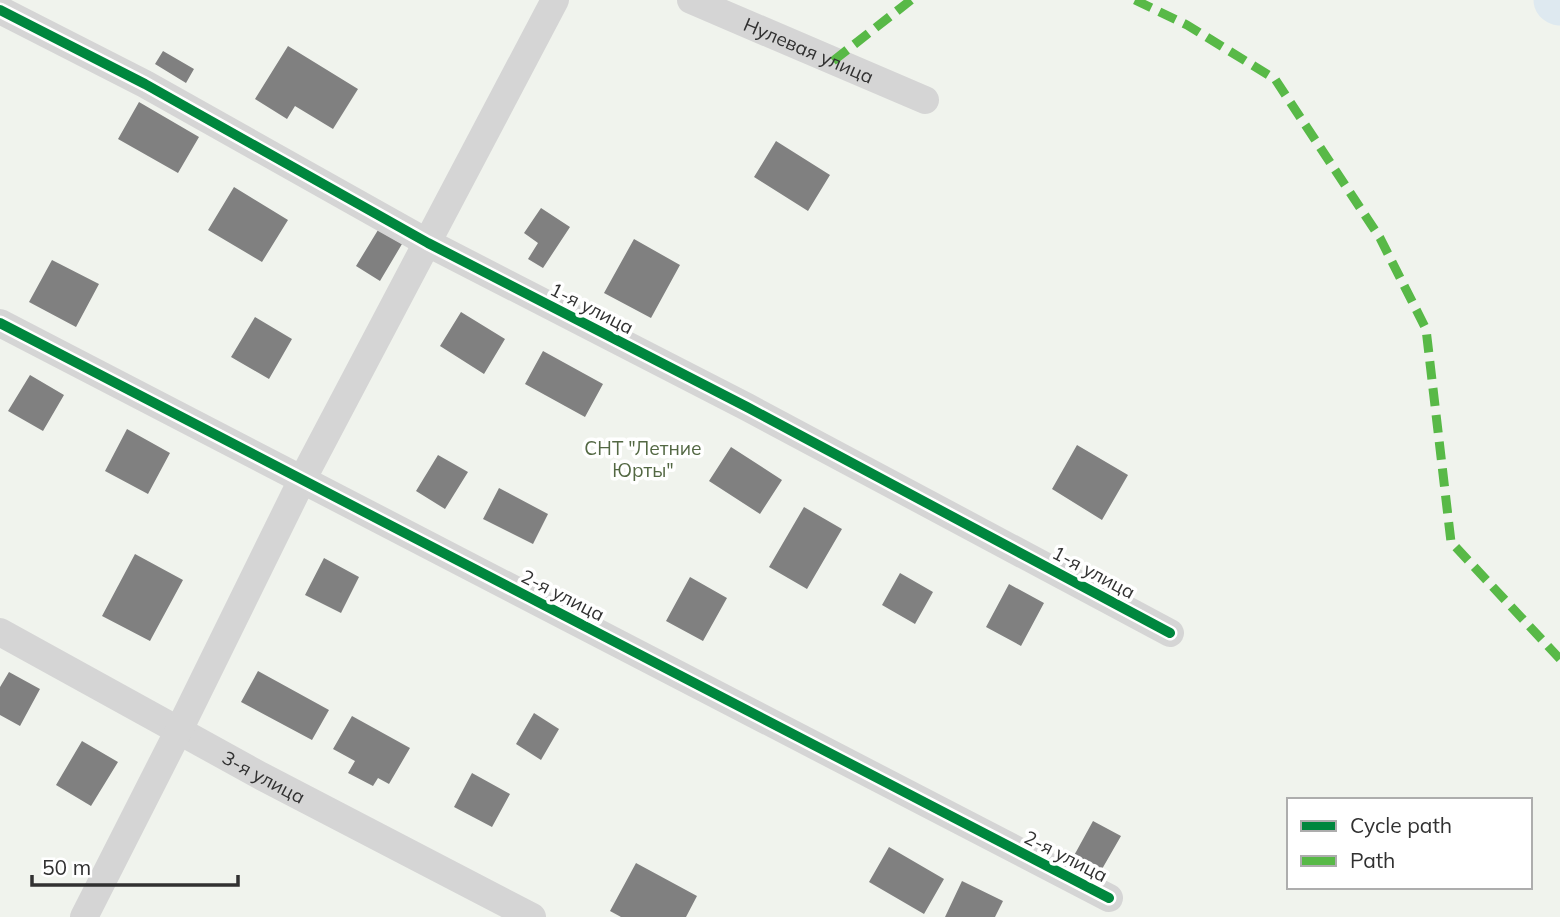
<svg xmlns="http://www.w3.org/2000/svg" width="1560" height="917" viewBox="0 0 1560 917" font-family="Mulish,sans-serif">
<style>
.green{fill:#f0f3ed;fill-rule:evenodd}
.lines{fill:none;stroke-linecap:round;stroke-linejoin:round}
.river{stroke:#dee9f0;stroke-width:49}
.building{fill:#808080}
.street{stroke:#d5d5d5;stroke-width:28}
.quiet{stroke:#58b947;stroke-width:9;stroke-dasharray:18 9;stroke-linecap:butt}
.cycleway-casing{stroke:#fff;stroke-width:15}
.cycleway{stroke:#00873e;stroke-width:10}
.labels{text-anchor:middle;dominant-baseline:central;stroke-width:7;stroke-linejoin:round;paint-order:stroke}
.street-label{font-size:19px;fill:#313131;stroke:#fff}
.park-label{font-size:19px;fill:#536843;stroke:#fff}
</style>
<rect width="100%" height="100%" fill="#fff"/>
<path class="green" d="M0,0H1560V917H0ZM1289,800H1530V887H1289Z"/>
<g class="lines">
<path class="river" d="M1558,0L1560,1"/>
</g>
<path class="building" d="M288,46L358,89L333,129L295,106L287,119L255,99Z
M163,51L194,69L186,83L155,64Z
M139,102L199,137L178,173L118,139Z
M776,141L830,175L808,211L754,177Z
M234,187L288,220L262,262L208,230Z
M541,208L570,227L543,268L528,259L538,243L524,233Z
M378,230L402,244L380,281L356,266Z
M634,239L680,265L651,318L604,293Z
M52,260L99,284L76,327L29,302Z
M461,312L505,339L484,374L440,346Z
M255,317L292,339L269,379L231,357Z
M543,351L603,384L585,417L525,384Z
M30,375L64,395L43,431L8,411Z
M127,429L170,453L148,494L105,471Z
M1077,445L1128,475L1102,520L1052,489Z
M731,447L782,480L760,514L709,481Z
M438,455L468,472L445,509L416,491Z
M499,488L548,514L533,544L483,519Z
M804,507L842,529L807,589L769,567Z
M135,554L183,580L150,641L102,616Z
M324,558L359,577L341,613L305,595Z
M900,573L933,592L915,624L882,605Z
M690,577L727,598L703,641L666,621Z
M1009,584L1044,603L1021,646L986,627Z
M258,671L329,710L312,740L241,702Z
M9,672L40,689L20,726L0,715V687Z
M534,713L559,729L541,760L516,744Z
M352,716L410,748L389,784L378,778L373,786L348,773L355,761L333,749Z
M82,741L118,762L91,806L56,785Z
M472,773L510,794L492,827L454,807Z
M1093,821L1121,836L1098,876L1071,861Z
M889,847L944,879L924,914L869,882Z
M636,863L697,896L686,917H621L610,911Z
M962,881L1003,901L995,917H945Z"/>
<g class="lines">
<g class="street">
<path id="s1" d="M691,0L925,100"/>
<path d="M0,10L145,84L428,243L747,407L1170,633"/>
<path d="M0,323L1109,898"/>
<path id="s2" d="M0,632L261,776L532,917"/>
<path d="M84,917L179,730L302,480L555,0"/>
</g>
<path class="quiet" d="M1135,0L1187,25L1275,79L1380,238L1426,329L1451,542L1560,659
M833,61L911,0"/>
<g class="cycleway-casing">
<path id="cycleway" d="M0,10L145,84L428,243L747,407L1170,633
M0,323L1109,898"/>
</g>
<use href="#cycleway" class="cycleway"/>
</g>
<g class="labels">
<g class="street-label">
<text stroke="none"><textPath href="#s1" startOffset="128">Нулевая улица</textPath></text>
<text transform="translate(592 308) rotate(27)">1-я улица</text>
<text transform="translate(1094 572) rotate(28)">1-я улица</text>
<text transform="translate(563 595) rotate(27)">2-я улица</text>
<text stroke="none"><textPath href="#s2" startOffset="301">3-я улица</textPath></text>
<text transform="translate(1066 856) rotate(27)">2-я улица</text>
</g>
<g class="park-label">
<text x="643" y="448">СНТ "Летние<tspan x="643" dy="22">Юрты"</tspan></text>
</g>
</g>
<rect x="1287" y="798" width="245" height="91" fill="#ffffff" stroke="#adadad" stroke-width="2"/>
<rect x="1301" y="821" width="35" height="10" fill="#00873e" stroke="#adadad" stroke-width="2"/>
<text x="1350" y="833" font-size="21" fill="#313131">Cycle path</text>
<rect x="1301" y="856" width="35" height="10" fill="#58b947" stroke="#adadad" stroke-width="2"/>
<text x="1350" y="868" font-size="21" fill="#313131">Path</text>
<path d="M32 875v10h206v-10" fill="none" stroke="#313131" stroke-width="3.5"/>
<text x="42" y="875" font-size="21" fill="#313131" stroke="#ffffff" stroke-width="5" paint-order="stroke">50 m</text>
</svg>
